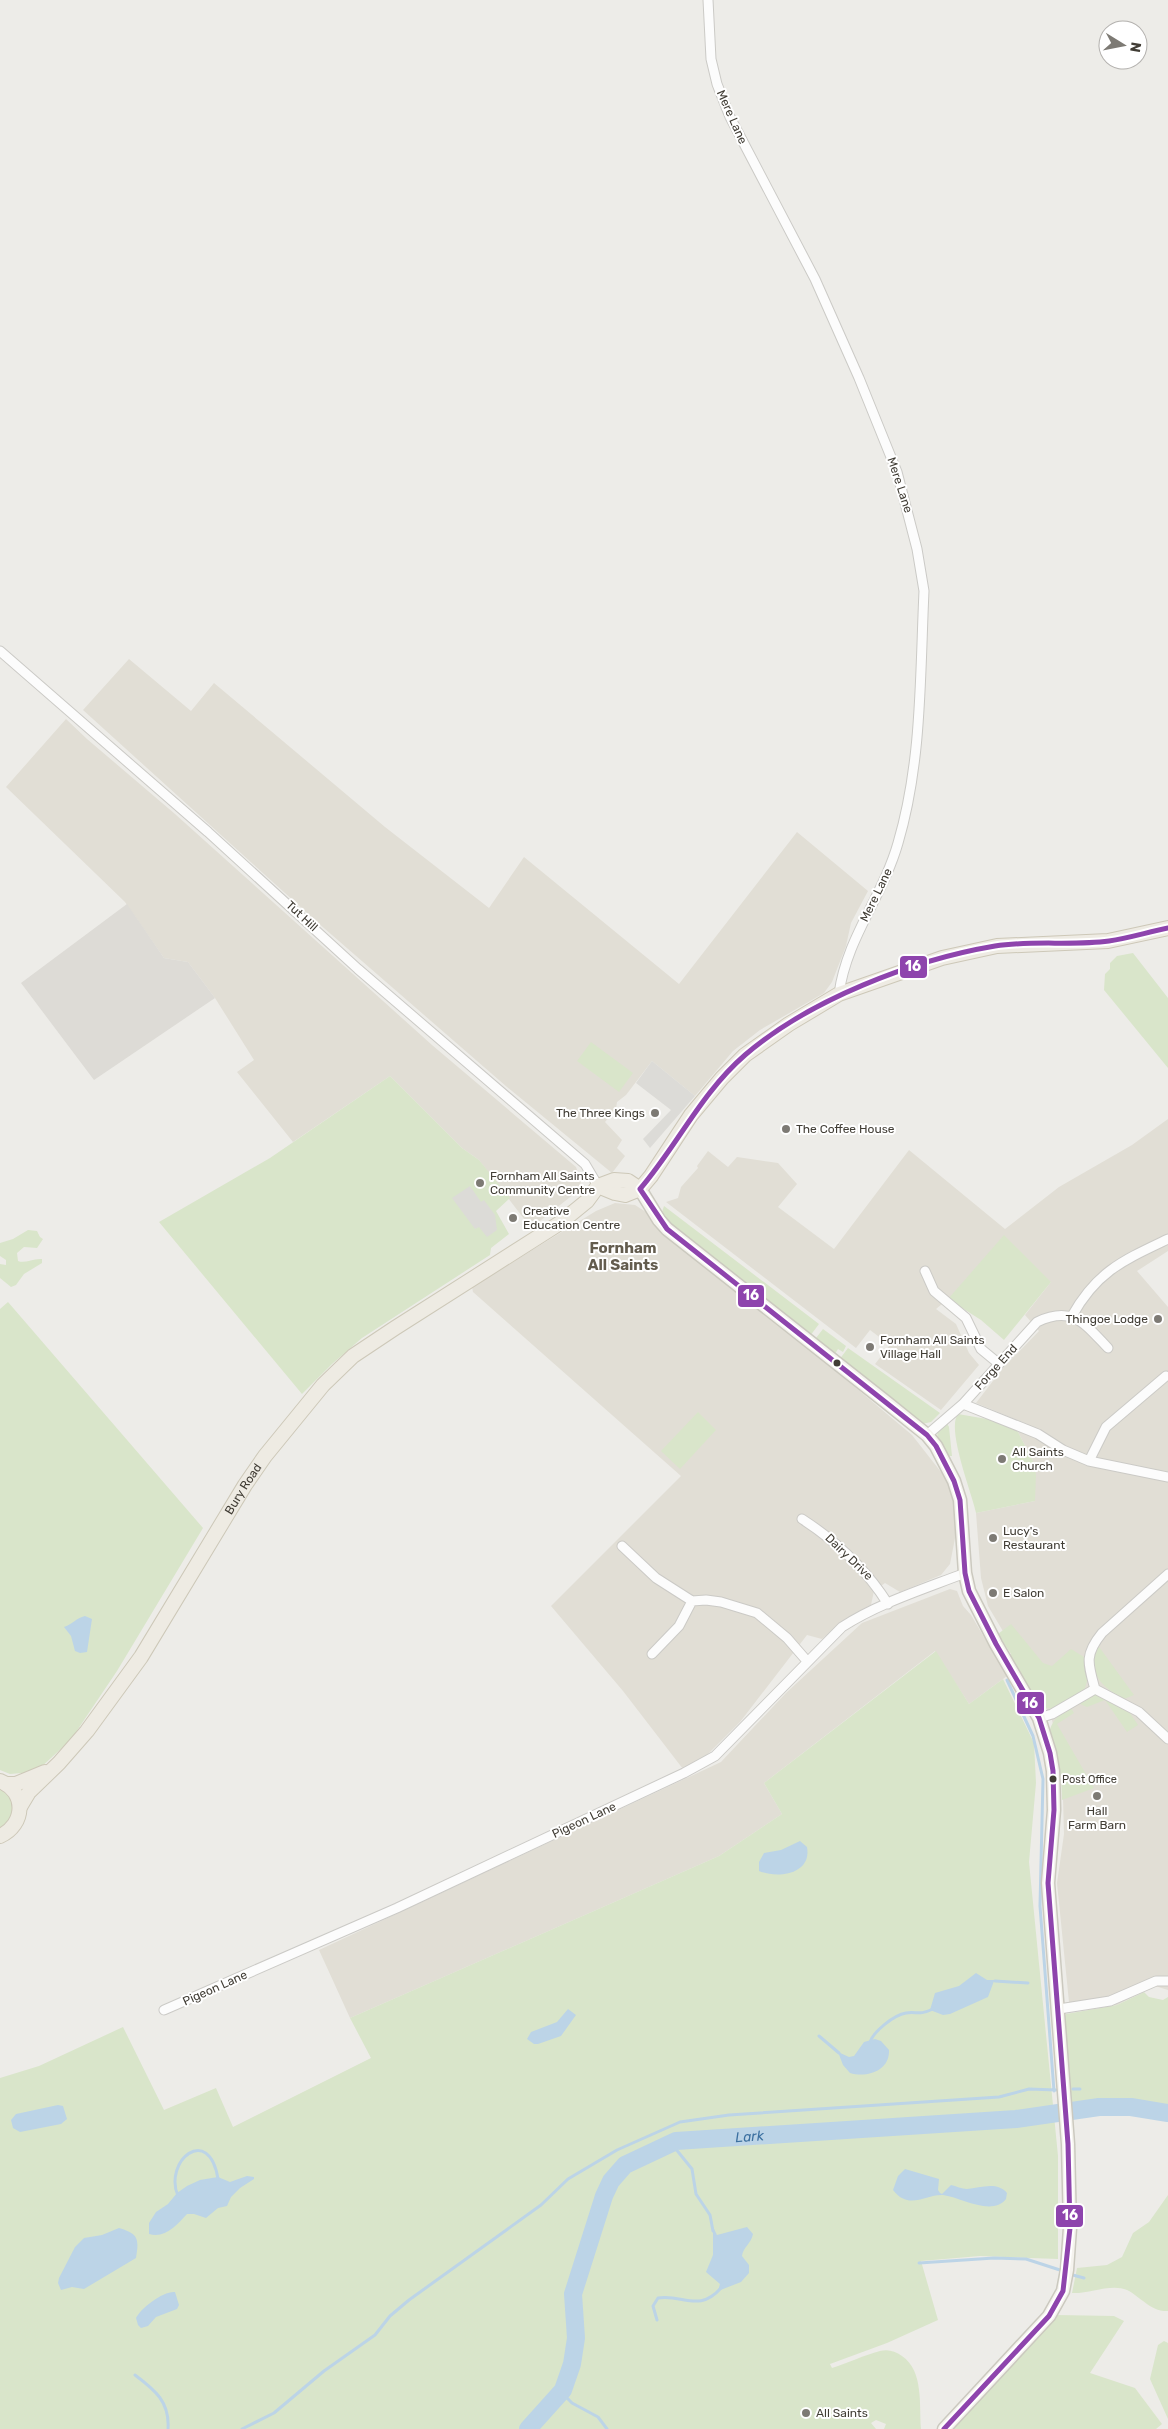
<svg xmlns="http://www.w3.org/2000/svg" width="1168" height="2429" viewBox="0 0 1168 2429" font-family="Rubik,sans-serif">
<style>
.residential{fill:#e1ded5}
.industrial{fill:#dddbd6}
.green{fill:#d9e5ca}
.parking{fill:#dcdbd7}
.water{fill:#bcd4e7}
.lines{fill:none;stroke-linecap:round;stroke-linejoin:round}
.stream{stroke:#bcd4e7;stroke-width:3}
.river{stroke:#bcd4e7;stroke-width:18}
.minor-casing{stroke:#cbcac6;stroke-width:11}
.secondary-casing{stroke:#cbc9bf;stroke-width:15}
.primary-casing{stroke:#cdc8b8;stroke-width:16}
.minor{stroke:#fcfcfc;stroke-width:9}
.secondary{stroke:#f5f3ee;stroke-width:12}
.primary{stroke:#eeebe3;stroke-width:14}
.bus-1-casing{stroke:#fff;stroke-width:9}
.bus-1{stroke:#8e44ad;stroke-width:5}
.poi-dot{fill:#7d7a74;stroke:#fff;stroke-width:2}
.bus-dot{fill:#413d35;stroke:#fff;stroke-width:2}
.labels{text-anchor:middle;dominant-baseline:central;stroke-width:4;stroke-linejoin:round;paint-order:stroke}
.bus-label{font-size:11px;fill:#413d35;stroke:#fff;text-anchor:start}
.street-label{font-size:12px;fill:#413d35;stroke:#fff}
.poi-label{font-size:12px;fill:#413d35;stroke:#fff;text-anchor:start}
.water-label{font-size:14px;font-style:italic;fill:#3c70a0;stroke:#fff}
.quarter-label{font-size:15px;font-weight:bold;fill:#635c4e;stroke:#fff}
.line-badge{stroke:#fff;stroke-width:2}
.badge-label{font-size:14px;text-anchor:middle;font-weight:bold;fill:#fff}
</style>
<rect width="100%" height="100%" fill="#edece8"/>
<path class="residential" d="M129,659L191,711L214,683L385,827L489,908L524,857L679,984L797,832L868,891L851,923L846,946L832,982L824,993L760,1030L733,1051L695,1096L652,1061L626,1095L617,1102L616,1109L605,1122L622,1140L617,1148L625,1156L612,1173L507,1087L317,922L83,710Z
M66,719L87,739L175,814L432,1045L576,1167L581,1181L579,1190L531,1228L479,1160L462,1148L390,1076L293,1142L237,1072L254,1060L215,998L188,962L164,958L125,902L6,787Z
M1168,1119V1251L1137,1271L1168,1307V1990L1155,1986L1117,2005L1070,2012L1057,1883L1064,1834L1062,1763L1052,1720L1032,1680L988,1606L981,1578L976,1513L1035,1501L1034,1463L1017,1430L1027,1424L976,1403L1003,1368L1039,1331L1025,1315L1051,1282L948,1299L936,1309L956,1324L969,1353L979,1365L941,1410L875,1364L890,1345L870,1330L856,1348L666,1202L678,1198L681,1187L698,1168L697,1166L708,1151L728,1167L737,1157L778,1163L797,1184L778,1207L834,1249L909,1150L1005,1229L1059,1187L1132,1145Z
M615,1203L635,1205L649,1214L912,1435L948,1481L955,1506L956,1533L950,1564L941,1575L900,1592L885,1583L874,1591L871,1605L845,1619L822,1639L807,1635L740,1722L707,1755L683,1769L623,1691L551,1606L681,1476L473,1292L472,1287L596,1211Z
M950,1589L957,1591L963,1606L971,1615L1007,1676L969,1704L935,1651L764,1783L782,1814L719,1856L350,2018L319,1950L721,1762L786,1693L862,1623Z"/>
<path class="industrial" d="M127,904L164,958L188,962L215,998L94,1080L21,983Z"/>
<path class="green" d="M1133,953L1168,998V1068L1104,990L1105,974L1110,969V963L1117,956Z
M591,1042L633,1073L619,1092L577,1061Z
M390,1076L462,1148L479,1160L510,1198L496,1211L509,1234L491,1248L490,1255L362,1338L332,1364L302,1394L159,1222L270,1158Z
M664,1206L819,1324L810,1336L664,1219L662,1212Z
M28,1230L37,1231L40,1237L43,1239L37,1248L24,1247L17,1253L18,1261C25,1264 33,1258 42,1259V1263L24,1274L16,1285L11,1287L0,1278V1264L6,1265V1260L0,1256V1243L13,1239Z
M1004,1235L1051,1282L1004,1340L981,1320L948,1299Z
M8,1302L203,1528L117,1671L76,1732L77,1734L38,1770L24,1778L22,1773L10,1774L0,1770V1309Z
M823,1329L846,1346L843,1352L838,1349L835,1354L816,1338Z
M848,1348L940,1413L931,1422L922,1424L839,1360Z
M698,1412L716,1430L680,1469L661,1451Z
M958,1414L1004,1422L1017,1430L1034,1463L1036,1475L1035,1501L976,1513C972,1493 946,1429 958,1414Z
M946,1421L949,1427L952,1456H949L938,1440L937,1431Z
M1011,1624L1043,1663L1052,1666L1071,1649L1084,1657L1088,1678L1084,1691L1052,1709L1039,1706L1005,1658L1011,1654L998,1634Z
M1097,1644L1134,1695L1124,1699C1103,1687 1097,1682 1090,1658Z
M936,1651L969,1704L1003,1679L1034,1743L1036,1783L1029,1862L1058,2156V2259L980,2256L921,2261L938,2320L887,2343L830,2364L832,2368C848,2363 864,2355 880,2351C888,2349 895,2351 902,2356C924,2371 919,2405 921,2429H884L886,2424L876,2420L871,2423L876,2429H0V2078L39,2066L123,2027L164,2110L216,2088L233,2127L371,2058L350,2018L719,1856L782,1814L764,1783Z
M1095,1695L1106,1696L1105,1700L1130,1713L1138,1725L1127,1732L1105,1700L1087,1707L1078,1703Z
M1071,1708L1074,1713L1057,1724L1094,1788L1062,1800L1061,1776L1054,1777C1051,1746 1038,1724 1071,1708Z
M0,1789C18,1799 16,1818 0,1828Z
M1144,1992L1149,1997L1163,2000L1168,1997V2107L1142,2101L1115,2099L1070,2104L1064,2019L1066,2014L1117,2005Z
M1168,2195V2311C1151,2312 1141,2297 1127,2290C1111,2283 1089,2294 1072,2293L1077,2268L1107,2265L1122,2257L1133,2233L1149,2222Z
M1057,2315L1114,2316L1124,2321L1090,2373L1135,2388L1162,2424L1156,2429H950Z
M1164,2341L1168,2343V2419L1150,2379L1158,2345Z"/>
<path class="parking" d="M652,1061L695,1096L650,1148L643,1139L671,1110L636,1083Z
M470,1186L481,1202L484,1200L495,1215L497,1230L487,1237L479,1227L475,1229L452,1198Z"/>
<path class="water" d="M85,1616L92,1619L87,1652L80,1653L75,1651L71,1636L64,1627C73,1624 76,1618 85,1616Z
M800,1841L807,1847C812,1874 778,1879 759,1871V1862L764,1853L781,1850Z
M976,1973L987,1980H997L994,1981L988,1997L950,2014L943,2015L930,2010L935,1993L959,1986Z
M568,2009L576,2015L561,2036L538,2044H534L527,2039L531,2032L557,2022Z
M875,2039L881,2041L889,2050C890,2071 867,2078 850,2073L843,2065L838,2052L849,2057L854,2056L864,2042Z
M58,2105L63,2106L67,2119L61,2124L20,2132L13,2128L11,2120L16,2114Z
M905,2169L939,2179L938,2190L940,2193L942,2194L951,2185C956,2186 962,2189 967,2189C980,2188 997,2181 1007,2193L1006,2199C992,2217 960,2197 943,2195C926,2194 909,2211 893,2190L898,2176Z
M247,2176L254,2177V2179L240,2188L231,2197L227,2206L218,2208L206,2218L194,2214H187C177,2225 165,2239 149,2234V2223L156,2212L168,2204L177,2193L187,2186L200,2180L218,2177L230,2182Z
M713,2227L717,2235L747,2227L753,2234C751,2244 743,2247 742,2256L749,2265V2273L741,2282L718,2291L720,2284L706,2272L713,2255Z
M119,2228C139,2234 139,2239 136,2258L84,2289L72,2287L61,2290L58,2283L59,2278L75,2247L84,2238L102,2235Z
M175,2292L179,2305L177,2309L156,2317L148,2326L141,2328L138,2325L136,2318C141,2308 163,2291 175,2292Z"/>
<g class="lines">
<path class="stream" d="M1007,1680L1033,1736L1043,1779L1040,1906L1054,2091
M995,1981L1028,1983
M819,2036L839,2053
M870,2042C874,2031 894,2015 906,2013C917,2011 918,2016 933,2009
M1073,2089H1080
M676,2142L675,2148L692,2169L696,2194L710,2215L713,2231
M178,2196C163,2161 209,2123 218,2179
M919,2263L994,2258L1026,2259L1063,2271
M1069,2274L1084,2278
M657,2320L653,2306L658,2298C683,2294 699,2313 721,2288
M135,2375C155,2390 170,2402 168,2429
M561,2392L572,2403L598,2417L607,2429
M242,2429L274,2413L324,2371L375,2335L390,2316L409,2300L541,2205L568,2179L617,2150L680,2122L729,2115L999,2097L1029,2089L1056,2090"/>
<path class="river" id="s1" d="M528,2429L563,2390L572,2364L576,2338L573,2294L604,2196L611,2181L625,2165L676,2141L1016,2119L1099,2107H1131L1168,2113"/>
<g class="minor-casing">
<path id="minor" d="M708,0L711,59L717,84L730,117L815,279L859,378L897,472L917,549L924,591C920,676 922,762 898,843C883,896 846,939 839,994
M0,651L208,832L358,969L585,1164L598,1186
M925,1271L934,1291L966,1318L981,1349L998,1363
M1072,1316C1097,1271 1124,1260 1168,1239
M963,1404L1038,1434L1063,1450L1089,1461L1168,1477
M927,1435L963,1404L1037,1322C1073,1305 1085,1324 1108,1348
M1089,1461L1106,1427L1166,1376
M802,1519C836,1541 866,1569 888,1604
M622,1546L656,1578L692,1601L706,1600L721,1602L757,1613L787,1638L807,1661
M1168,1574L1102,1633C1084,1655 1088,1664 1095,1689L1139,1712L1168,1739
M652,1654L679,1626L692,1601
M1039,1718L1052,1714L1095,1689
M1059,2009L1110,2001L1156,1981H1168
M164,2010L397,1908L684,1773L715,1756L842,1627C879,1603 924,1589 965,1573"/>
</g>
<g class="secondary-casing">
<path id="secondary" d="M640,1189L659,1220L667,1229L886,1402L927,1435L936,1446L954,1481L960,1500L965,1573L969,1591L996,1644L1039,1718L1050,1753L1053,1771L1054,1810L1048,1883L1068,2144L1070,2228L1067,2270L1063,2291L1049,2316L944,2429"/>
</g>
<g class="primary-casing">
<g id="primary">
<path d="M598,1186L615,1193L625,1195L640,1189L651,1176L691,1115L722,1078L745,1055L789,1024L839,994L942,958L997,946L1108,941L1168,928"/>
<path d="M0,1781C27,1792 25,1825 0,1836"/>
<path d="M6,1784H16L45,1772"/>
<path id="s2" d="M20,1807L29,1792L59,1763L87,1731L141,1657L245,1485L265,1456L323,1385L353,1356L395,1328L560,1223L587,1201L598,1186L614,1180L628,1181L640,1189"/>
</g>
</g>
<use href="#minor" class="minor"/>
<use href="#secondary" class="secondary"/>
<use href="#primary" class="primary"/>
<g class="bus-1-casing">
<path id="bus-1" d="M944,2429L1049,2316L1063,2291L1070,2228L1068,2144L1048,1883L1054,1810L1053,1771L1050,1753L1039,1718L996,1644L969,1591L965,1573L960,1500L954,1481L936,1446L927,1435L667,1229L640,1189C677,1146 701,1093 745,1055C809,1000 912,960 995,946C1033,940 1072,946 1109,941C1129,938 1148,932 1168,928"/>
</g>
<use href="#bus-1" class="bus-1"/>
</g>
<g class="poi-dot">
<circle cx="655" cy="1113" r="5"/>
<circle cx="786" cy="1129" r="5"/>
<circle cx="480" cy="1183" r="5"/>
<circle cx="513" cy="1218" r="5"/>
<circle cx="1158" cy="1319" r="5"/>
<circle cx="870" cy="1347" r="5"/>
<circle cx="1002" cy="1459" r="5"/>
<circle cx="993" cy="1538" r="5"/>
<circle cx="993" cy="1593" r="5"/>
<circle cx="1097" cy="1796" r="5"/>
<circle cx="806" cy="2413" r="5"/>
</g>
<g class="bus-dot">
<circle cx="837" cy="1363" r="4.5"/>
<circle cx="1053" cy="1779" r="4.5"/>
</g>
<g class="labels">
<g class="bus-label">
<text x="1062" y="1779">Post Office</text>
</g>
<g class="street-label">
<text transform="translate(732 117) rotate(66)">Mere Lane</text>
<text transform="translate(900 485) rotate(72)">Mere Lane</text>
<text transform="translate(876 895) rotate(-64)">Mere Lane</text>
<text transform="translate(302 916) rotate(43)">Tut Hill</text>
<text transform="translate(996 1367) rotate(-48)">Forge End</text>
<text stroke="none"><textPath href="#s2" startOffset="390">Bury Road</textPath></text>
<text transform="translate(849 1557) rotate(44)">Dairy Drive</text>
<text transform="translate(584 1820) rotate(-25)">Pigeon Lane</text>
<text transform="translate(215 1988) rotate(-24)">Pigeon Lane</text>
</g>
<g class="poi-label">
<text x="645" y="1113" text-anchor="end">The Three Kings</text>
<text x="796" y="1129">The Coffee House</text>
<text x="490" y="1176">Fornham All Saints<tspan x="490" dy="14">Community Centre</tspan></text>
<text x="523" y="1211">Creative<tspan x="523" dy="14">Education Centre</tspan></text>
<text x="1148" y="1319" text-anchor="end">Thingoe Lodge</text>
<text x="880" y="1340">Fornham All Saints<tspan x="880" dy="14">Village Hall</tspan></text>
<text x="1012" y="1452">All Saints<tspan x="1012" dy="14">Church</tspan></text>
<text x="1003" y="1531">Lucy's<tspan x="1003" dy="14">Restaurant</tspan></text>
<text x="1003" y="1593">E Salon</text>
<text x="1097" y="1811" text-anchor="middle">Hall<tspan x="1097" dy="14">Farm Barn</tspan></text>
<text x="816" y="2413">All Saints</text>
</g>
<g class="water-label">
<text stroke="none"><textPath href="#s1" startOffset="421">Lark</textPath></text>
</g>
<g class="quarter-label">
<text x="623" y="1248">Fornham<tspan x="623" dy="17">All Saints</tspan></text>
</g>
</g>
<g class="line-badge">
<rect x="899" y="955" width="29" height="24" rx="5" fill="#8e44ad"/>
<rect x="737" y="1284" width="28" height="24" rx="5" fill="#8e44ad"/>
<rect x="1016" y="1691" width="29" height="24" rx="5" fill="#8e44ad"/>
<rect x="1055" y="2204" width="29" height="24" rx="5" fill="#8e44ad"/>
</g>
<g class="badge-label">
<text x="913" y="971">16</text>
<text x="751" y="1300">16</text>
<text x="1030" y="1708">16</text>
<text x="1070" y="2220">16</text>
</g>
<g transform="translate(1123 45) rotate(100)"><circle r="24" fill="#ffffff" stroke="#b3b1ae"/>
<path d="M0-4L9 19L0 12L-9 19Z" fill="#7d7a74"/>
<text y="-8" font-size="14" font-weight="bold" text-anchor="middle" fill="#413d35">N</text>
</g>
</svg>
